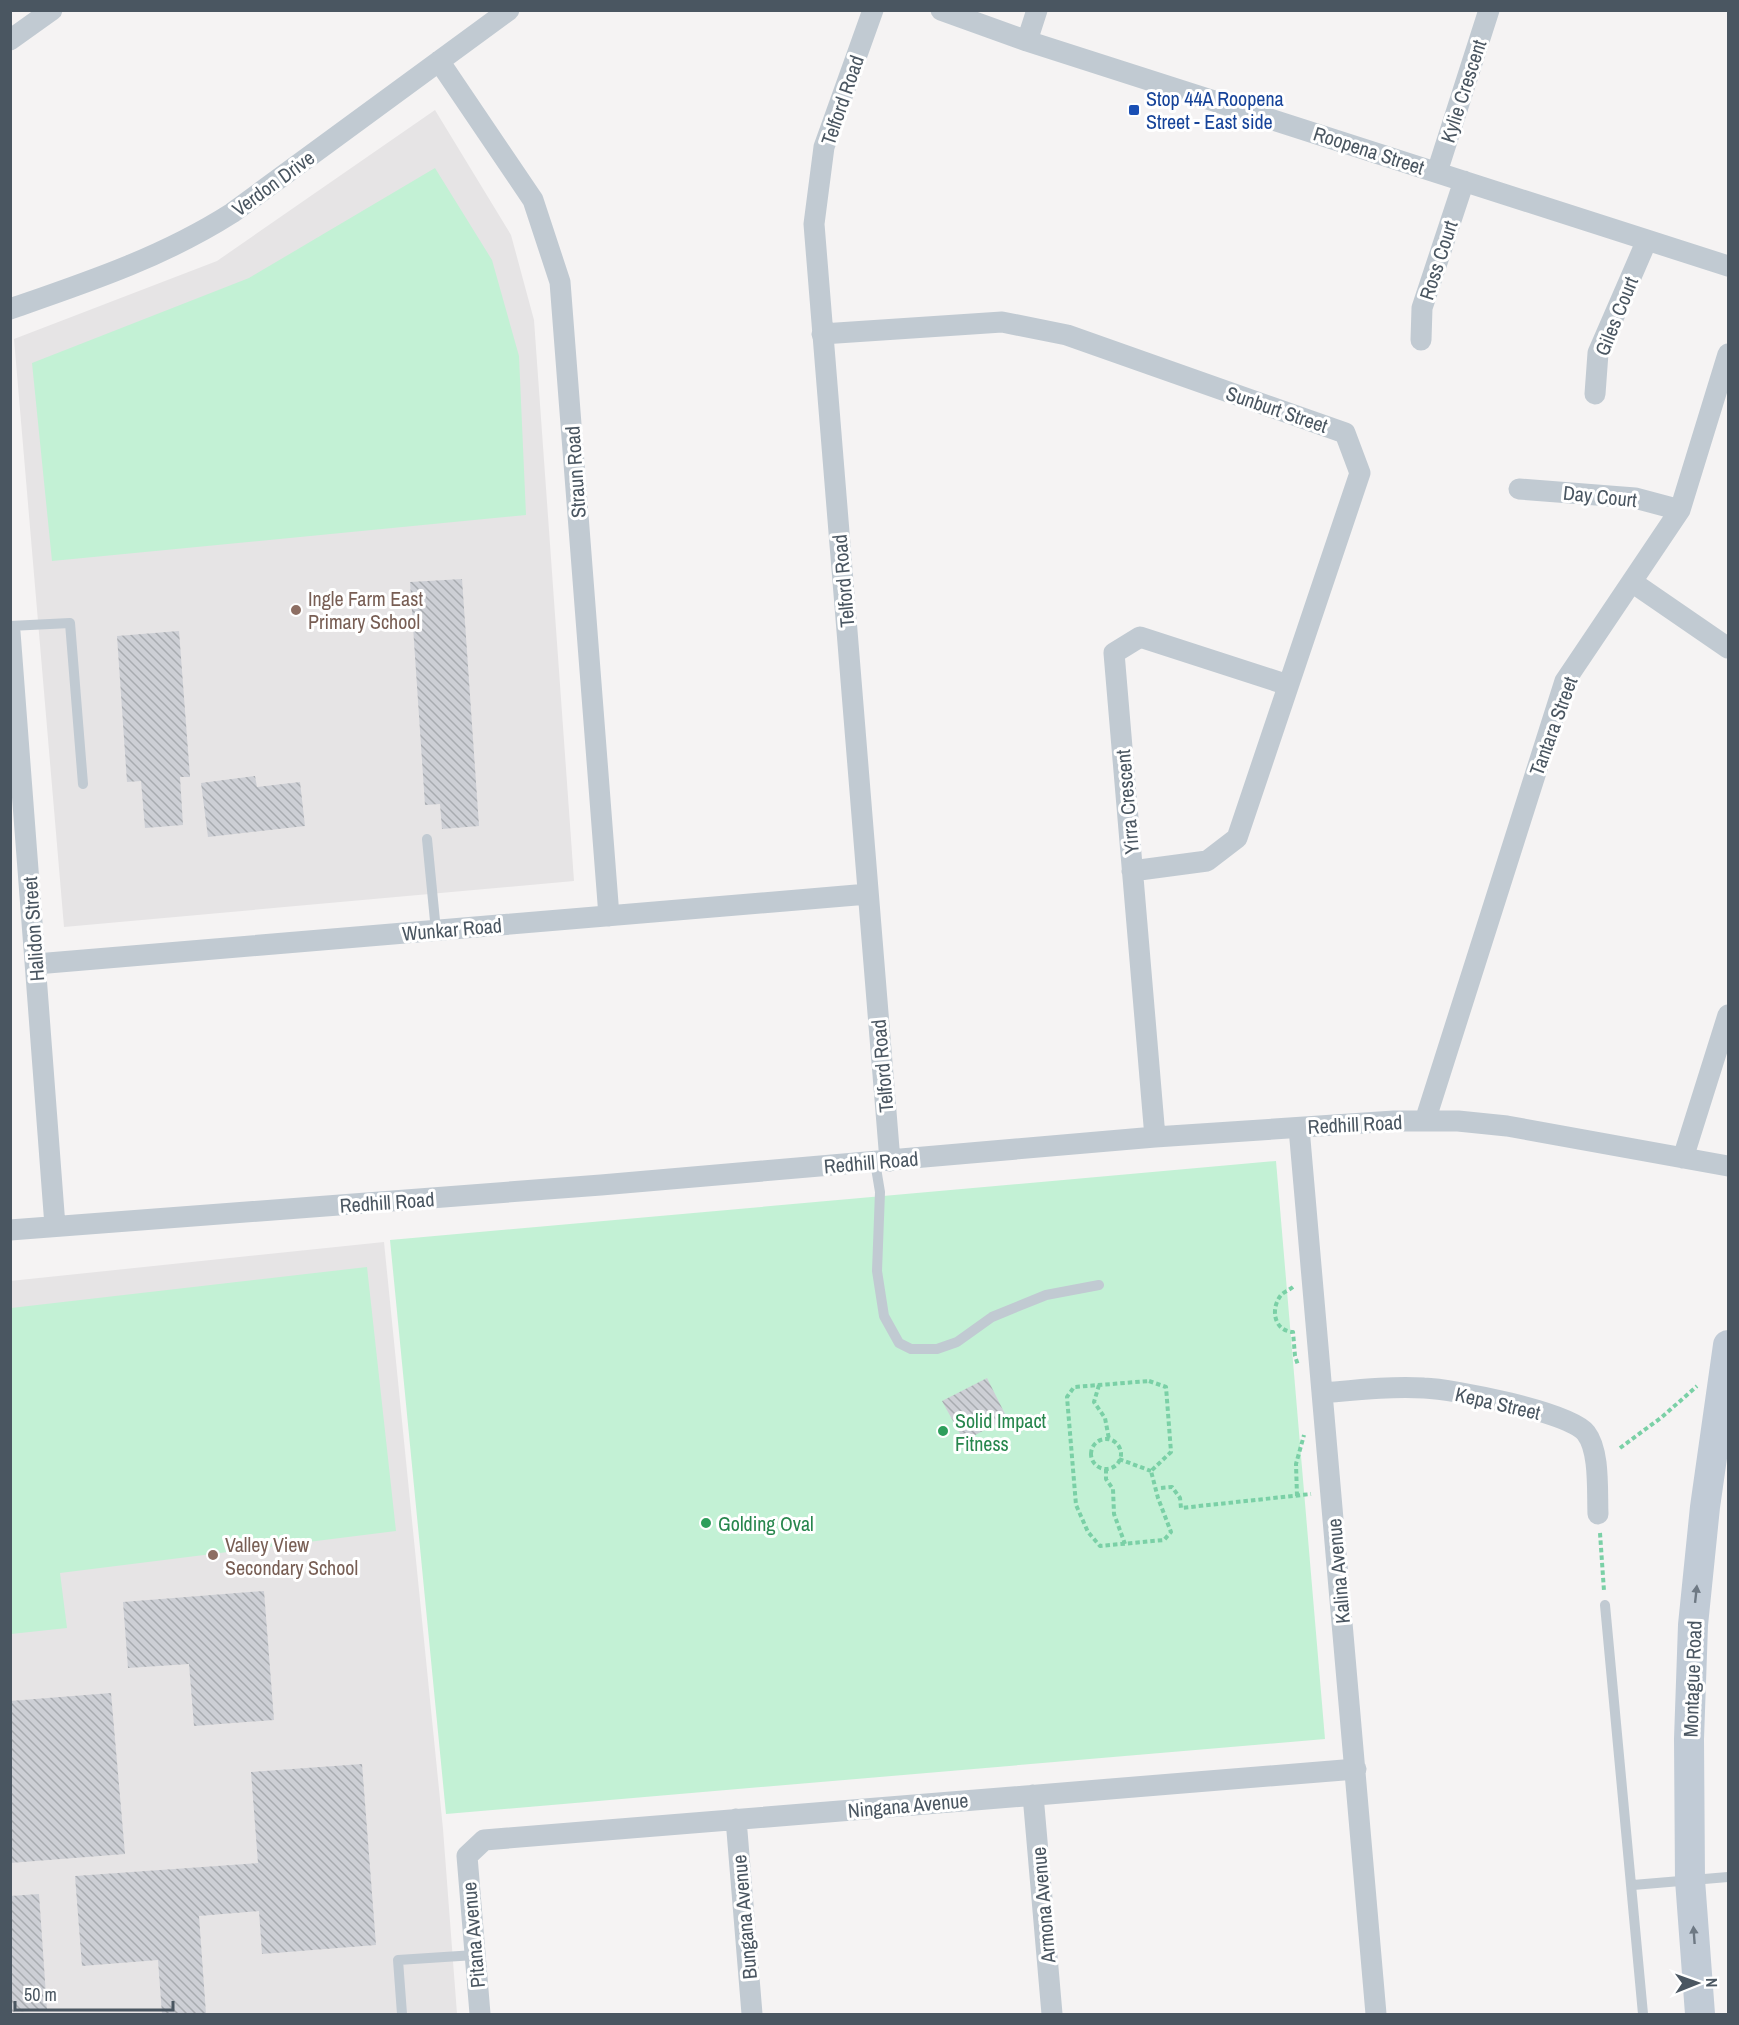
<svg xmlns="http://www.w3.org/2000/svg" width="1739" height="2025" viewBox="0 0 1739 2025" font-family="'Archivo Narrow',sans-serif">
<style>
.education{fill:#e6e4e5}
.green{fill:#c3f1d5}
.building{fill:url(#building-back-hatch)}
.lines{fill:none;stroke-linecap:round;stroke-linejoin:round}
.path{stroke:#7ad0a6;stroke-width:4;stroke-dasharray:4.5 3;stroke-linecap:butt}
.service{stroke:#c1cad2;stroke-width:10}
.minor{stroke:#c1cad2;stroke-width:21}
.secondary{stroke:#c1cbd6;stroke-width:30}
.oneway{fill:#6e7984}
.transit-dot{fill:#1a4fb4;stroke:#fff;stroke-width:2}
.education-dot{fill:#8d6e63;stroke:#fff;stroke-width:2}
.leisure-dot{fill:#2e9e5b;stroke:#fff;stroke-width:2}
.labels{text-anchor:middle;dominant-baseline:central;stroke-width:6;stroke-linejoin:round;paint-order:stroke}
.street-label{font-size:20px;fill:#4a5661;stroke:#fff}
.transit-label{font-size:20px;fill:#164399;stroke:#fff;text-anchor:start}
.education-label{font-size:20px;fill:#785e54;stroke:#fff;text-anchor:start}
.leisure-label{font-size:20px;fill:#27864d;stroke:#fff;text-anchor:start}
</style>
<defs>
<pattern id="building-back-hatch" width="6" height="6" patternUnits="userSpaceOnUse" patternTransform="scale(1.5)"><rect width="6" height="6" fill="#cdcfd5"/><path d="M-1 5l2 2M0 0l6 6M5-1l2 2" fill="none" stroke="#a8abb0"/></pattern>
</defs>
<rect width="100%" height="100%" fill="#f5f3f3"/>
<path class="education" d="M435,110L511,235L534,320L574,881L64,927L14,339L217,261Z
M384,1242L443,1829L457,2014H11L10,1281Z"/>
<path class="green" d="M435,168L492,260L519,356L526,515L52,561L32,363L249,278Z
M1276,1161L1325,1739L446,1814L390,1240Z
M367,1267L396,1531L60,1573L67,1628L11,1634V1308Z"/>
<path class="building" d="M462,579L479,826L442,829L440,804L425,805L410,582Z
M179,631L190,777H180L183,825L145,828L141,781L127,782L117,636Z
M255,776L257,787L300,782L305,826L208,837L201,783Z
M987,1378L1007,1418L964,1441L942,1401Z
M264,1591L274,1720L194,1726L189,1664L128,1668L123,1602Z
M111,1693L125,1854L10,1863V1701Z
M362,1764L376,1945L262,1954L259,1911L199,1916L206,2014H162L158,1960L82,1966L75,1876L258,1863L251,1772Z
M39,1894L47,2010L10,2012V1896Z"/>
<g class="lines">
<path class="path" d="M1293,1287C1289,1290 1284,1292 1281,1295C1270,1309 1274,1331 1293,1332L1295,1356L1298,1365
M1149,1381L1166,1387L1171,1452L1151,1471L1158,1498L1171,1532L1164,1540L1100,1546L1088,1532L1076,1505L1067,1397L1074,1387Z
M1099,1385L1094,1402L1105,1418L1109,1439
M1091 1454a15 15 0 1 1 30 0a15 15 0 1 1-30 0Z
M1620,1448L1662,1417L1697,1386
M1119,1459L1151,1471
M1106,1469V1479L1113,1489L1114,1514L1125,1544
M1161,1488L1172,1487L1180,1498L1181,1508L1311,1494
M1297,1496L1296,1464L1304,1435
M1600,1533L1604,1591"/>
<path class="service" d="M10,626L70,623L83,784
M427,839L436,931
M875,1162L880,1192L877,1271L884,1316L899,1343L911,1349H937L957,1342L992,1317L1046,1295L1099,1285
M1605,1605L1643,2014
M1633,1885L1728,1877
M402,2014L398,1960L475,1955"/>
<path class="minor" d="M873,10L824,147L814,224L890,1161
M941,10L1027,41L1728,266
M10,40L52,10
M1027,41L1037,10
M439,61L533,200L560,282L609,916
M1437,172L1489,10
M10,309C88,282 163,257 232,213L509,10
M822,334L1002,322L1067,335L1345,433L1360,473L1237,838L1207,861L1132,871
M1421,340L1422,308L1464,181
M1595,394L1598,353L1647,240
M1519,489L1635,498L1680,510
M1632,582L1728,648
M10,632L55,1226
M36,964L868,894
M1425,1121L1565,681L1680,510L1728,354
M1299,1128L1376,2014
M1155,1137L1114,653L1140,637L1288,685
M1683,1158L1728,1015
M10,1230L601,1185L1155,1137L1394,1121H1458L1507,1126L1728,1166
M1323,1393C1356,1390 1391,1386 1424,1388C1453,1389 1570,1412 1586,1433C1600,1451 1597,1491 1598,1514
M1033,1795L1052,2014
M736,1819L752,2014
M480,2014L467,1856L484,1840L1356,1769"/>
<path class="secondary" d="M1700,2014L1690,1880L1689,1739L1693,1625L1705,1507L1728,1345"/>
</g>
<defs><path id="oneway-solid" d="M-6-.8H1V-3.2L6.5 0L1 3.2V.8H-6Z" transform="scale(1.5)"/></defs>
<g class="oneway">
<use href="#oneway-solid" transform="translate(1696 1594) rotate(-84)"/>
<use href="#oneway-solid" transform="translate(1694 1935) rotate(-94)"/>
</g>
<rect class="transit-dot" x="1128" y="104" width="12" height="12" rx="3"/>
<g class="education-dot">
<circle cx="296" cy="610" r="6"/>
<circle cx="213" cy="1555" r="6"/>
</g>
<g class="leisure-dot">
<circle cx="943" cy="1431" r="6"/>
<circle cx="706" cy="1523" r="6"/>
</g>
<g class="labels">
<g class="street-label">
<text transform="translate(1463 91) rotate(-72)">Kylie Crescent</text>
<text transform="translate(842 100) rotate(-71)">Telford Road</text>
<text transform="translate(1369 150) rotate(18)">Roopena Street</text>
<text transform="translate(273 183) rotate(-36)">Verdon Drive</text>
<text transform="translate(1438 260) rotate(-72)">Ross Court</text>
<text transform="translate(1616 316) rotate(-68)">Giles Court</text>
<text transform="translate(1277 409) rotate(19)">Sunburt Street</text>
<text transform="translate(575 472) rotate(-94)">Straun Road</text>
<text transform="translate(1600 496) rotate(6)">Day Court</text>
<text transform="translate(843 581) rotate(-95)">Telford Road</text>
<text transform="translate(1553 726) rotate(-70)">Tantara Street</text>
<text transform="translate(1127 802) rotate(-95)">Yirra Crescent</text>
<text transform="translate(33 929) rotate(-94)">Halidon Street</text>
<text transform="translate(452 929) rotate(-5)">Wunkar Road</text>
<text transform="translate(882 1066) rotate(-95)">Telford Road</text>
<text transform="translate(1355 1124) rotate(-3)">Redhill Road</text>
<text transform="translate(871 1162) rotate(-5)">Redhill Road</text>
<text transform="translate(387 1202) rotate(-4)">Redhill Road</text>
<text transform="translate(1498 1403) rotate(13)">Kepa Street</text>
<text transform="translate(1338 1571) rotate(-95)">Kalina Avenue</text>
<text transform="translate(1692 1679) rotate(-88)">Montague Road</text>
<text transform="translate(908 1805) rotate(-5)">Ningana Avenue</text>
<text transform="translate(1043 1905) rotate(-95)">Armona Avenue</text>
<text transform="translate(744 1917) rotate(-95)">Bungana Avenue</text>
<text transform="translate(473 1935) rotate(-95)">Pitana Avenue</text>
</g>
<g class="transit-label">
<text x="1146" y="98">Stop 44A Roopena<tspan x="1146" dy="23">Street - East side</tspan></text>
</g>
<g class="education-label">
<text x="308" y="598">Ingle Farm East<tspan x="308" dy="23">Primary School</tspan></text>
<text x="225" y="1544">Valley View<tspan x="225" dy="23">Secondary School</tspan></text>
</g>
<g class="leisure-label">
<text x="955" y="1420">Solid Impact<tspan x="955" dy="23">Fitness</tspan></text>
<text x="718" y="1523">Golding Oval</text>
</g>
</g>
<rect width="1739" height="2025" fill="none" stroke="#4a5661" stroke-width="24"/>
<g transform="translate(1697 1983) rotate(89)" stroke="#ffffff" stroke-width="4.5" paint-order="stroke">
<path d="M0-4.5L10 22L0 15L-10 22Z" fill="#4a5661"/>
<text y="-9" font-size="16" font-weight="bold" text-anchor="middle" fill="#4a5661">N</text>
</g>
<path d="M15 2001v9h158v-9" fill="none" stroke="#4a5661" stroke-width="3"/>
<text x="24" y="2001" font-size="18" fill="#4a5661" stroke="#ffffff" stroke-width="4.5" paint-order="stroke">50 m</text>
</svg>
